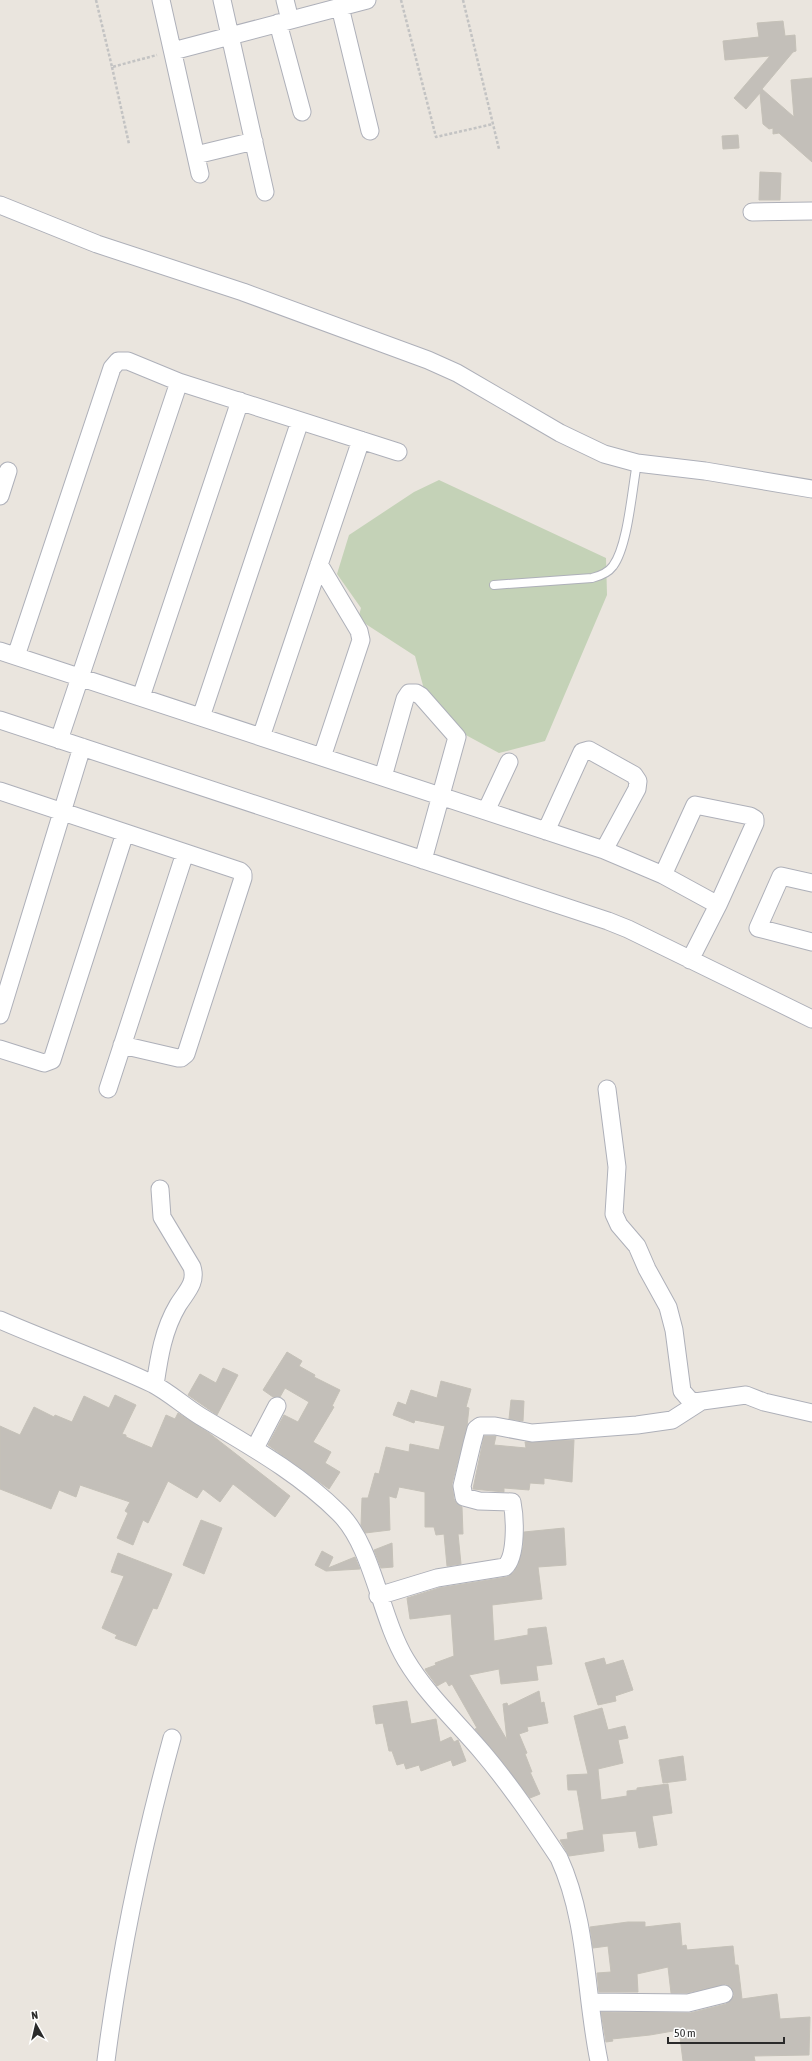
<svg xmlns="http://www.w3.org/2000/svg" width="812" height="2061" viewBox="0 0 812 2061" font-family="'Asap Condensed',sans-serif">
<style>
.cemetery{fill:#c4d2b7}
.building{fill:#c3bfb9;stroke:#c5c1b8}
.lines{fill:none;stroke-linecap:round;stroke-linejoin:round}
.lane-casing{stroke:#aeb0b9;stroke-width:10}
.street-casing{stroke:#aeb0b9;stroke-width:19}
.path{stroke:#c3c3c3;stroke-width:2.5;stroke-dasharray:3 2;stroke-linecap:butt}
.lane{stroke:#fff;stroke-width:8}
.street{stroke:#fff;stroke-width:17}
</style>
<rect width="100%" height="100%" fill="#eae5de"/>
<path class="cemetery" d="M439,480L606,558L607,595L545,741L499,753L464,734L425,693L415,656L358,619L361,608L337,574L349,535L414,492Z"/>
<path class="building" d="M783,21L785,36L795,35L796,51L793,52L762,89L794,117L791,80L812,78V162L779,133L773,134V128L769,129L763,124L760,93L746,109L734,98L770,56L725,60L723,41L759,37L757,23Z
M738,135L739,148L723,149L722,136Z
M760,172L781,173L780,200H759Z
M287,1352L302,1361L299,1366L315,1375L314,1377L340,1390L332,1406L334,1407L313,1442L331,1452L325,1463L340,1472L329,1489L268,1445L284,1415L298,1422L309,1402L285,1388L280,1397H273L263,1390Z
M223,1368L238,1375L217,1415L188,1395L200,1374L216,1383Z
M441,1381L471,1389L466,1407L469,1408L467,1426L452,1484L454,1499L457,1504L462,1507L463,1534H458L461,1564L447,1566L444,1534L436,1535L434,1527H425V1492L399,1487L396,1498L389,1496L390,1530L365,1533L361,1525L362,1498H368L375,1473L379,1474L386,1447L409,1452L410,1444L439,1450L445,1426L415,1420L414,1423L393,1415L398,1402L406,1405L411,1390L437,1398Z
M115,1395L136,1405L122,1434L126,1435V1437L152,1448L166,1415L175,1419L178,1413L209,1433L290,1496L275,1517L233,1484L220,1502L203,1489L197,1498L168,1481L148,1523L143,1520L133,1545L117,1538L128,1513L125,1511L130,1502L80,1485L76,1497L59,1490L51,1509L0,1489V1426L20,1435L34,1407L54,1417L55,1415L72,1422L84,1396L109,1408Z
M511,1400L524,1401L523,1421L509,1419Z
M484,1436H496L494,1445L526,1448L525,1442L574,1440L572,1482L544,1478V1484L530,1483L529,1490L504,1488V1492L473,1489Z
M201,1520L222,1528L204,1574L183,1565Z
M564,1528L566,1565L538,1567L542,1599L492,1605L494,1641L528,1635V1629L546,1627L552,1664L536,1666L538,1680L501,1684L499,1669L469,1675L507,1740L503,1704L507,1703L508,1706L539,1691L541,1703L544,1702L548,1723L527,1727L528,1731L519,1734L527,1753L525,1754L532,1772H530L540,1794L530,1798L475,1729L477,1728L452,1684L449,1686L446,1681L437,1686L426,1671L425,1669L436,1665L435,1663L454,1656L451,1614L410,1619L407,1598L439,1588L507,1577L514,1572L518,1565L523,1547L524,1532Z
M392,1543L393,1567L381,1568L374,1550Z
M322,1551L333,1557L328,1568L355,1557L360,1569L326,1571L315,1565Z
M118,1553L172,1574L157,1609L153,1608L136,1646L115,1638L117,1635L102,1628L124,1576L111,1572Z
M604,1658L606,1665L623,1660L633,1690L615,1696L616,1701L598,1705L585,1663Z
M407,1701L411,1724L436,1719L440,1742L451,1737L454,1742L458,1740L466,1761L453,1766L451,1760L421,1771L419,1765L406,1769L404,1763L397,1765L392,1751H389L383,1723L376,1724L373,1706Z
M602,1708L608,1730L625,1726L628,1738L618,1740L623,1763L598,1769L601,1800L627,1796V1791L637,1790V1788L668,1784L672,1813L652,1816L657,1845L639,1848L636,1831L602,1834L604,1851L569,1856L560,1840L568,1839L567,1833L584,1830L577,1790H568L567,1775L588,1774L574,1716Z
M683,1756L686,1780L663,1783L659,1760Z
M628,1922H645V1927L680,1923L682,1946L686,1945L687,1950L733,1946L735,1965H738L742,1999L777,1994L780,2019L810,2017L809,2055L754,2056L755,2061H683L679,2030L650,2035L612,2039L613,2041L606,2042L601,2012L690,2013L726,2004L734,1996L731,1987L726,1984L687,1993H671L668,1967L637,1974L638,1992H599L597,1973L611,1972L608,1946L593,1948L590,1927Z"/>
<g class="lines">
<g class="lane-casing">
<path id="lane" d="M494,585L592,578C600,576 608,573 613,566C628,546 632,489 637,463"/>
</g>
<g class="street-casing">
<path id="street" d="M161,0L200,174
M222,0L265,192
M285,0L290,20
M340,7L370,131
M278,23L302,112
M173,51L367,0
M196,155L254,141
M0,205L97,244L243,292L428,360L457,373L560,433L604,454L637,463L705,471L812,489
M752,212L812,211
M0,496L8,471
M319,564L359,631L361,640L322,757
M0,651L604,850L663,875L718,905
M16,656L112,368L118,361H128L179,382L398,452
M141,697L240,401
M201,717L300,421
M0,720L608,921L628,929L812,1019
M261,737L361,440
M59,740L179,382
M383,777L405,699L409,693H416L421,696L457,737L423,860
M0,791L240,871L243,874V878L186,1054L181,1058H178L122,1045
M486,811L509,762
M546,831L582,752L589,750L634,775L638,781L637,789L604,850
M663,875L695,805L750,816L755,819V823L718,905L690,960
M812,883L781,876L758,928L812,942
M0,1015L82,747
M0,1049L44,1063L52,1060L125,833
M108,1089L185,853
M607,1089L617,1167L614,1214L619,1225L637,1246L647,1269L668,1307L674,1330L682,1391L689,1399L695,1402L746,1395L764,1402L812,1413
M0,1320C50,1342 103,1360 153,1384C170,1393 184,1406 200,1416C248,1445 299,1473 339,1513C373,1546 380,1617 406,1660C427,1695 457,1722 483,1753C511,1786 535,1822 559,1858C588,1921 585,1994 599,2061
M155,1385C159,1358 163,1330 178,1305C186,1292 197,1283 192,1267L162,1217L160,1189
M255,1448L277,1406
M378,1596L437,1578L505,1567C517,1556 515,1517 512,1502L479,1501L464,1497L462,1486L472,1444L476,1429L480,1426H495L532,1433L637,1425L672,1420L700,1402
M591,2002L688,2003L724,1994
M106,2061C120,1952 143,1844 172,1738"/>
</g>
<path class="path" d="M96,0L112,67L157,55
M401,0L436,137L493,124
M463,0L499,149
M112,67L129,144"/>
<use href="#lane" class="lane"/>
<use href="#street" class="street"/>
</g>
<g transform="translate(36 2025) rotate(352)" stroke="#ffffff" stroke-width="3" paint-order="stroke">
<path d="M0-3L7 15L0 10L-7 15Z" fill="#2a2a2a"/>
<text y="-6" font-size="11" font-weight="bold" text-anchor="middle" fill="#2a2a2a">N</text>
</g>
<path d="M668 2037v6h116v-6" fill="none" stroke="#2a2a2a" stroke-width="2"/>
<text x="674" y="2037" font-size="12" fill="#2a2a2a" stroke="#ffffff" stroke-width="3" paint-order="stroke">50 m</text>
</svg>
